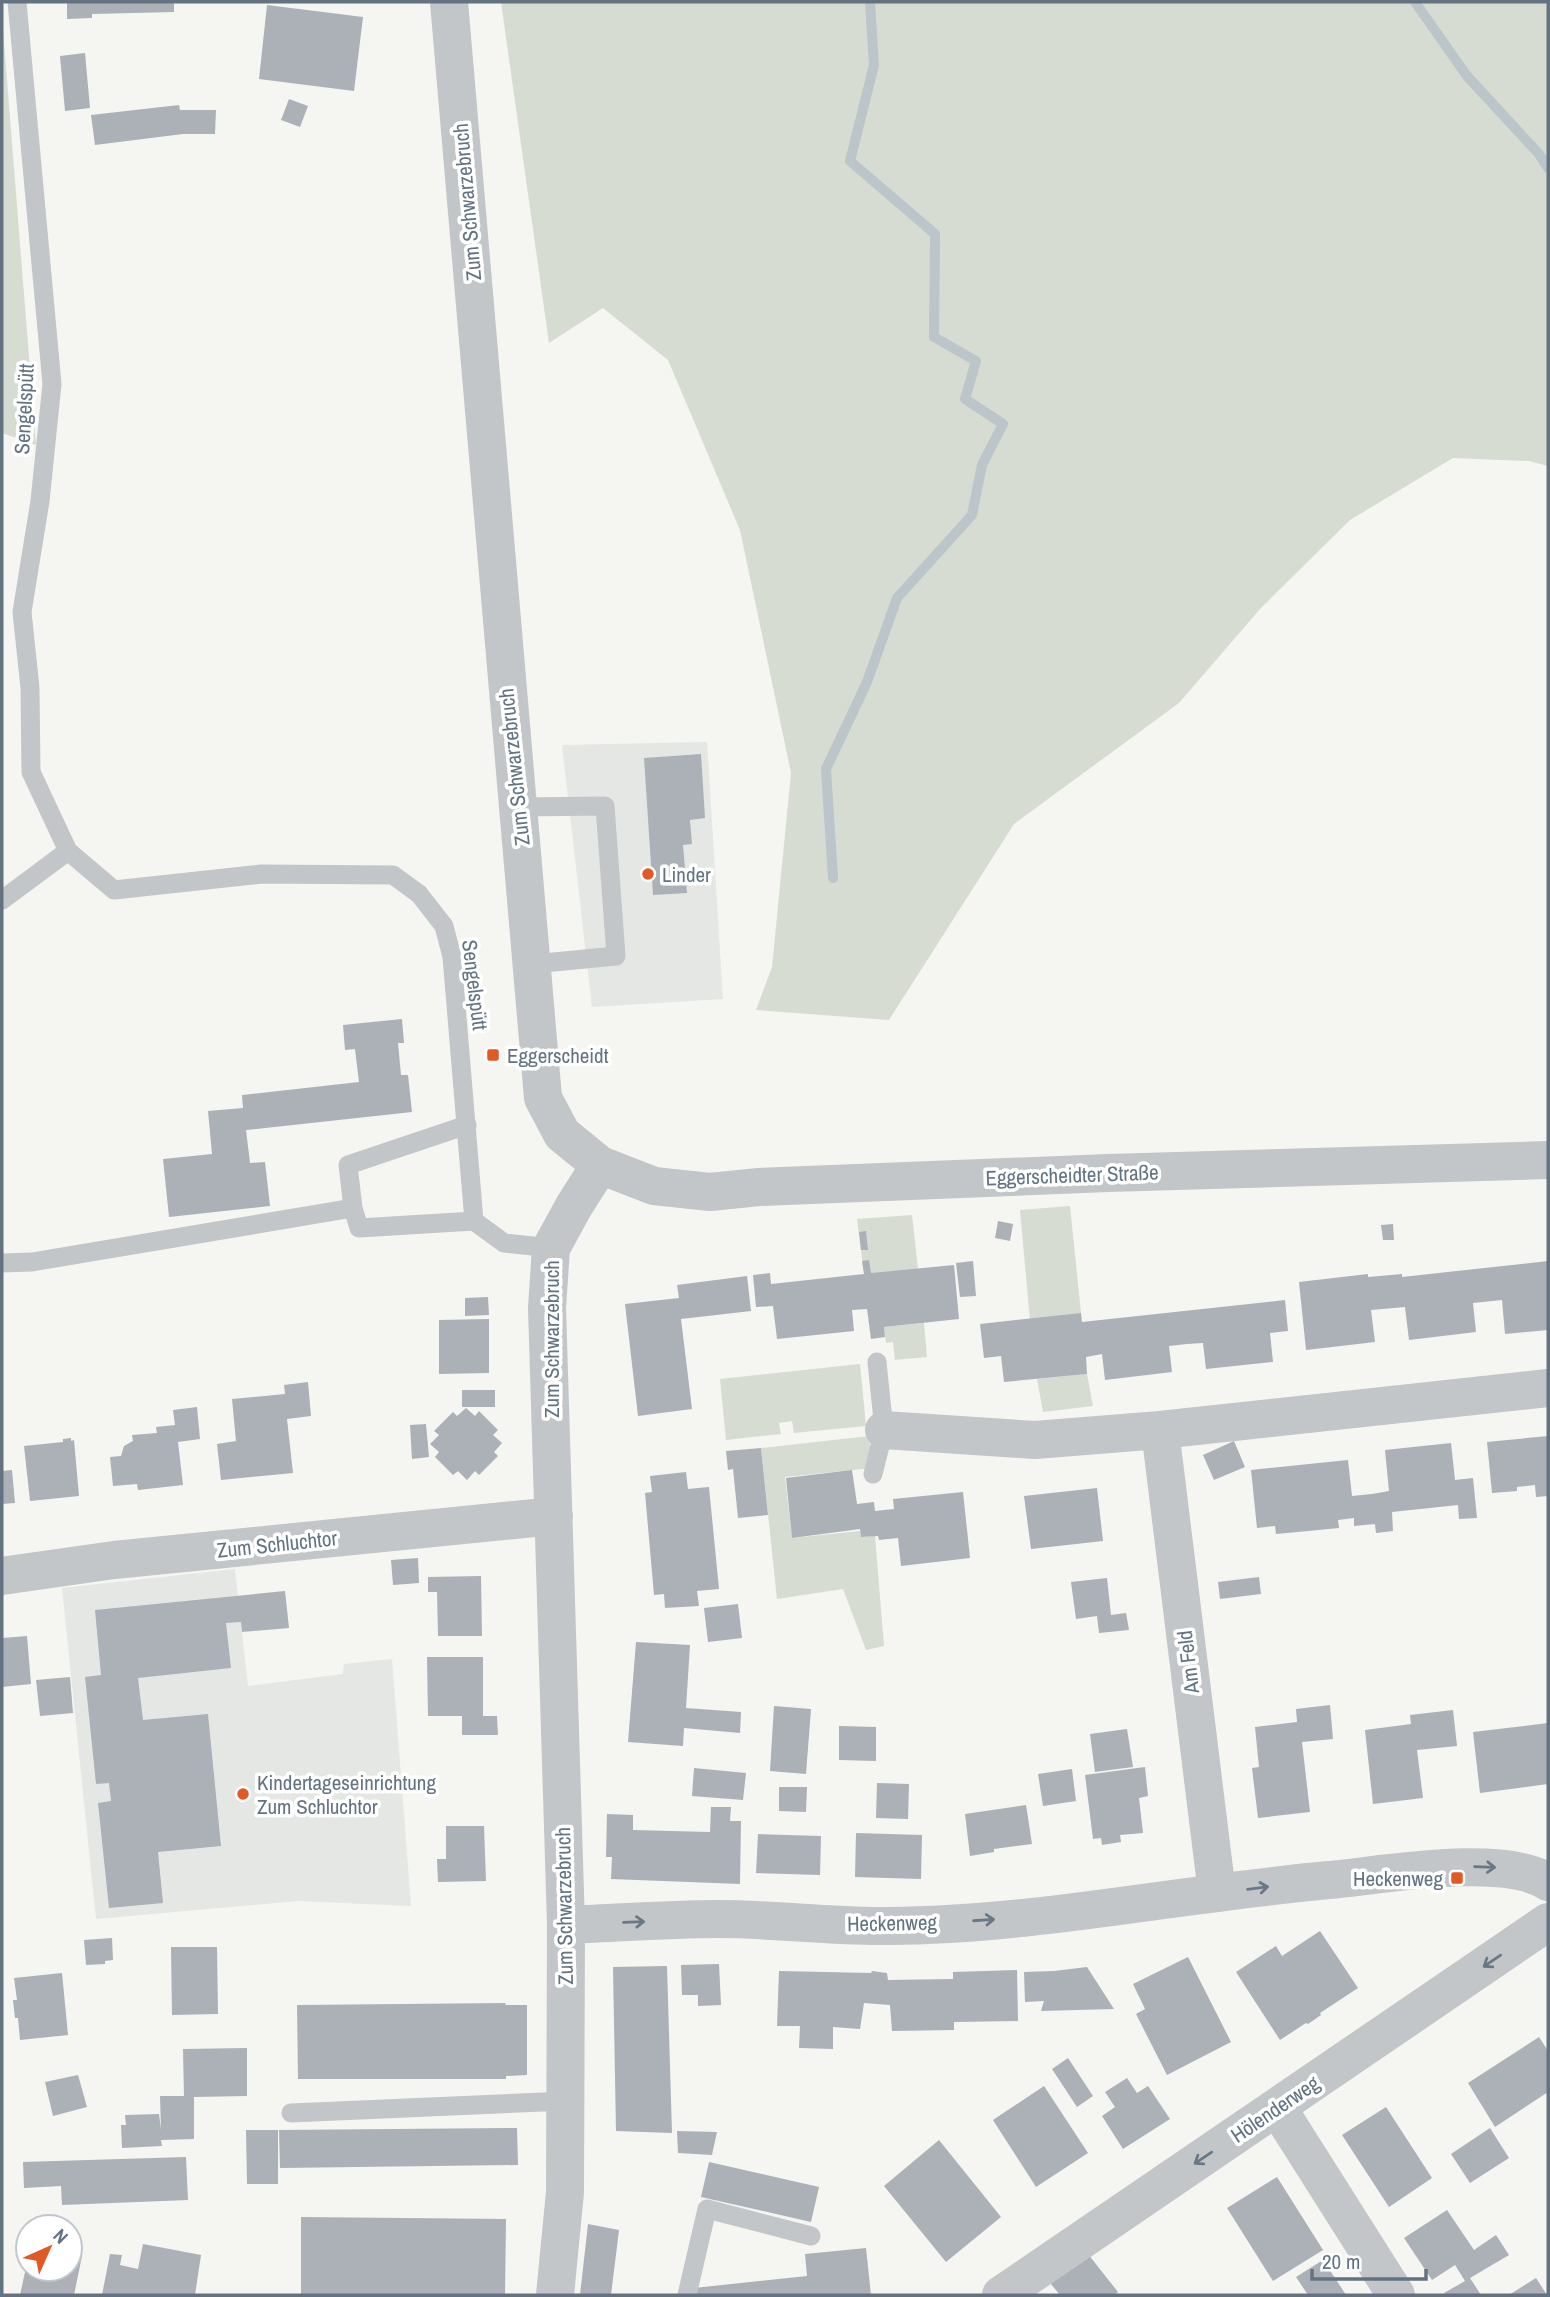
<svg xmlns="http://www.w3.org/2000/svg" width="1550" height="2297" viewBox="0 0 1550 2297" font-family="'Archivo Narrow',sans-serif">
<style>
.built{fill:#e5e7e5}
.green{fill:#d6dcd2}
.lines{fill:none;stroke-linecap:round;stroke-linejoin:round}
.stream{stroke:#bbc5ca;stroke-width:10}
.building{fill:#abb1b7}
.service{stroke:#c2c6c9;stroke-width:19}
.minor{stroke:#c2c6c9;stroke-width:38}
.tertiary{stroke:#c2c6c9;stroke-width:38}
.oneway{stroke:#697786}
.poi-dot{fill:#e15925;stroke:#fff;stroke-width:2.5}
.labels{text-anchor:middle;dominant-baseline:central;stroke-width:7;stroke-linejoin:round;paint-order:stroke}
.street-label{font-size:21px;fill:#647382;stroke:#fff}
.poi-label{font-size:21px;fill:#647382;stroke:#fff;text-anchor:start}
</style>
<rect width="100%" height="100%" fill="#f5f5f1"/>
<path class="built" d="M707,742L723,999L592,1007L562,745Z
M235,1569L248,1686L343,1674L344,1664L392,1659L411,1906L298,1901L96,1919L62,1588Z"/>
<path class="green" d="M501,2H1548V466L1529,461L1453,458L1350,520L1260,609L1179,703L1014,824L889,1020L756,1010L772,967L791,773L740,530L668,360L603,308L549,343Z
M2,17L36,445L2,433Z
M1070,1206L1081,1313L1030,1320L1020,1210Z
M912,1215L918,1269L864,1274L857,1219Z
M924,1323L927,1357L895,1360L893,1342L886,1343L884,1327Z
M860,1364L866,1426L794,1433L792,1421L779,1423L781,1434L726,1440L720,1379Z
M1087,1374L1093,1406L1043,1412L1037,1379Z
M869,1436L872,1468L785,1477L792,1538L860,1531L861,1537L875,1536L884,1646L866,1650L843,1589L777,1599L761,1448Z"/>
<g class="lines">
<path class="stream" d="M1415,2L1467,76L1539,154L1548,168
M833,878L826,769L867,682L897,598L972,515L982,465L1003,424L965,399L976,361L934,337L935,234L850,161L874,65L870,2"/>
</g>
<path class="building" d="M67,2H174V12L92,14V18L67,19Z
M267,5L363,17L354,91L259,79Z
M85,53L90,108L65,111L60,56Z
M289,99L308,106L300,127L281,120Z
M179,105L180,110H216L215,134H183L95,145L91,115Z
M701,754L705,818L690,820L692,844L683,845L687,893L653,895L644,758Z
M402,1019L404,1043H398L401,1075H408L412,1112L246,1130L250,1163L265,1162L270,1206L169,1217L163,1159L212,1154L208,1111L243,1108L242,1095L359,1082L355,1049L345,1050L343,1025Z
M998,1221L1013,1224L1010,1241L995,1238Z
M1393,1224L1394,1240H1383L1381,1225Z
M866,1231L868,1250H861L859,1232Z
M869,1260L871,1273L954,1265L959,1319L884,1327L885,1337L871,1339L867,1309L852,1310L854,1331L777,1339L773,1306L756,1307L753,1275L770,1273L771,1284L864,1274L862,1261Z
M973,1261L976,1296L960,1297L956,1263Z
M1548,1261V1330L1505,1334L1502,1300L1473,1303L1476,1332L1409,1340L1405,1307L1371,1310L1375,1342L1306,1350L1299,1282L1368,1274V1277L1402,1274V1277Z
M747,1276L751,1311L681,1319L692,1409L638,1416L625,1304L679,1298L677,1285Z
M488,1297L489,1315L465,1316V1298Z
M1285,1300L1288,1331L1270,1333L1273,1362L1206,1369L1203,1343L1187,1344L1169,1346L1172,1372L1105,1380L1102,1354L1086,1357L1087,1374L1004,1382L1001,1356L984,1358L980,1324L1081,1313L1082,1322Z
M489,1319V1373L439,1374V1320Z
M308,1382L311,1416L287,1419L293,1473L221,1480L217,1444L236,1441L232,1399L285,1394L284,1385Z
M462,1390H495V1407H462Z
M197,1407L200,1439L178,1442L183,1485L138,1490L137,1484L113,1486L110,1457L121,1456L124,1446L133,1441L132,1435L157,1433L156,1427L175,1425L173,1410Z
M466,1408L475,1416L479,1411L498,1430L493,1435L502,1443L494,1452L498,1456L479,1475L475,1471L467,1480L458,1471L453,1475L435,1457L439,1452L430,1444L439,1435L434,1431L453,1412L457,1416Z
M426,1424L429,1457L412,1459L410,1425Z
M1548,1436V1496L1536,1497L1535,1485L1517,1487V1491L1492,1493L1487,1442Z
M71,1438V1441L74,1440L79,1496L30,1501L24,1446L63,1442V1439Z
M1234,1441L1245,1467L1214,1480L1203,1455Z
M1451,1443L1455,1480L1473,1478L1477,1518L1459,1519L1458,1505L1392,1512L1393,1531L1376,1533L1375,1524L1354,1526V1518L1338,1520L1339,1528L1308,1531L1276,1534L1275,1526L1257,1528L1251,1470L1348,1460L1352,1496L1372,1494L1389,1491L1385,1450Z
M761,1448L768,1515L738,1518L733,1469L728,1470L726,1451Z
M12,1470L15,1503L2,1504V1471Z
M852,1470L857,1504L874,1502L875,1511L894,1509L893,1499L963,1492L970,1558L901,1566L898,1538L879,1540L878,1536L861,1537L860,1529L792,1538L786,1478Z
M686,1472L688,1489L709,1487L719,1589L697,1591L699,1606L665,1608L664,1594L654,1595L645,1493L652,1492L650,1476Z
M1097,1488L1103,1541L1031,1549L1024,1496Z
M418,1558L419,1583L393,1585L391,1560Z
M481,1576L482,1636H438L437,1592H428V1577Z
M1259,1577L1261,1594L1220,1599L1218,1582Z
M1107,1578L1111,1615L1126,1613L1129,1630L1099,1633L1097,1616L1076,1619L1071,1582Z
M285,1591L289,1628L242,1632L241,1622L226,1623L231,1668L138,1678L143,1720L208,1714L221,1846L158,1852L163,1903L109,1908L98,1803L111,1801L109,1783L96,1784L85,1677L101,1675L95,1610Z
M738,1604L742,1638L708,1642L704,1608Z
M27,1636L31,1684L2,1687V1638Z
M636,1642L690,1645L686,1708L741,1712L740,1733L684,1728L683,1746L628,1742Z
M427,1657H483V1716H497L498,1735H462V1716H428Z
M70,1677L73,1713L40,1716L36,1680Z
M1330,1705L1333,1739L1302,1742L1310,1812L1258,1818L1252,1768L1259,1767L1255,1727L1297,1722L1296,1709Z
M774,1706L811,1709L806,1774L770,1771Z
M1453,1710L1457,1746L1417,1750L1423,1798L1373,1804L1365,1730L1411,1724L1410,1715Z
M1548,1723V1784L1480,1793L1473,1732Z
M839,1726L876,1727V1761L839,1760Z
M1127,1729L1133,1767L1095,1772L1090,1734Z
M1145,1767L1148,1796L1139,1798L1143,1833L1120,1835L1121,1842L1102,1845L1101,1838L1093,1839L1085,1775Z
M694,1768L746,1773L743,1800L692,1796Z
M1072,1769L1076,1801L1043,1806L1038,1774Z
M877,1783L909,1784L908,1819L876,1818Z
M779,1787H807L806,1812L779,1811Z
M1026,1805L1032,1844L994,1849V1852L970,1856L965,1814Z
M711,1807H731L730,1821H741L740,1884L611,1879L612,1857H606L607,1814L633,1815V1830L710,1832Z
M446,1826H484L486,1881L438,1882L437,1859H446Z
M856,1833L922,1835L921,1879L855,1877Z
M758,1834L821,1836L820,1875L756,1873Z
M1320,1931L1358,1988L1320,2013L1321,2015L1308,2024L1306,2023L1280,2040L1236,1972L1276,1946L1282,1956Z
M112,1938L113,1960L105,1961V1964L86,1965L84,1940Z
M171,1947H217L218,2014L172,2015Z
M1188,1957L1231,2042L1167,2075L1136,2014L1145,2009L1133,1984Z
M719,1964L721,2005L698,2006V1995H682L681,1965Z
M667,1966L672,2133L616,2131L613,1967Z
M1087,1967L1114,2009L1041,2011L1044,2001L1025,2002L1024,1972L1054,1971Z
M1017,1970L1018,2021L954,2022V2030L892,2031L890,2005L864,2003L860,2029L833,2027V2049L799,2048L800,2026H777L779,1971L871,1973L872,1971L887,1973L888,1980L953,1979V1972Z
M62,1973L68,2035L20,2040L18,2018H15L13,2000H17L14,1978Z
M506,2003L505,2005H527V2075L506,2076V2079H298L297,2005Z
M1539,2037L1548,2051V2092L1495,2127L1468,2083Z
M247,2048V2096L194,2097V2139L161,2140L162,2146L122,2148L121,2125H126L125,2115L159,2114L161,2130L160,2096H184L183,2049Z
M1068,2058L1093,2096L1077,2107L1052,2069Z
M78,2075L87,2107L53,2116L45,2082Z
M1127,2078L1137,2093L1148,2086L1170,2119L1123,2149L1102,2116L1115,2107L1105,2092Z
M1044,2086L1088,2153L1036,2187L993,2120Z
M1386,2107L1432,2178L1389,2207L1342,2135Z
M517,2128L518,2165L280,2168L279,2130Z
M1490,2128L1509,2158L1470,2183L1451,2154Z
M246,2130H278V2184H247Z
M677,2131L717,2132L712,2155L678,2153Z
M939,2140L1001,2217L946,2262L884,2186Z
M186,2157L188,2200L62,2205L61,2186L24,2188L23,2162Z
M709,2162L819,2187L811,2222L701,2197Z
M1277,2177L1323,2250L1273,2281L1227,2208Z
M1447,2210L1474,2250L1496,2235L1509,2255L1470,2278L1481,2295H1446L1444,2293L1465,2281L1455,2265L1432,2280L1404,2238Z
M301,2217L506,2219L505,2295H301Z
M588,2224L619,2230L611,2295H580Z
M143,2244L201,2255L195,2295H102L110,2254L122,2255L120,2265L138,2269Z
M866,2248L871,2295H695L694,2288L807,2276L805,2254Z
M70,2254L82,2256L74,2295H20L27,2263L28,2269H70Z
M1088,2254L1118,2292L1114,2295H1060L1050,2283Z
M1323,2260L1335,2278L1346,2295H1308L1296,2277Z
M1536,2278L1547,2295H1509Z"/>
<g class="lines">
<path class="service" d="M17,2L52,384L40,501L22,612L30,688L31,772L68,851L114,890L262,874L393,875L419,894L444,926L452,957L474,1221
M519,807L605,806L616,956L533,964
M2,900L68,851
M353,1208L348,1165L467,1125
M2,1263L32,1262L353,1208L359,1228L474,1221L504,1243L551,1248
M873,1474L884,1430L877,1362
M291,2113L566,2101
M687,2295L707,2209L811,2236"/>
<path class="minor" d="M884,1430L1035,1440L1160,1430L1548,1388
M1160,1430L1217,1893
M2,1576L114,1560L554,1516
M566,1925C617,1923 668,1919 719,1919C775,1919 832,1927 888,1926C1037,1925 1182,1893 1329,1880C1384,1875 1503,1853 1548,1882
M1277,2107L1396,2295
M555,2295L565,2192L566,1925L547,1308L551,1248L574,1206L600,1165
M1001,2295L1548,1922"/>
<path class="tertiary" d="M449,2L543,1098L562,1134L600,1165L654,1186L710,1192L759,1187L1108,1173L1548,1160"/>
</g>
<defs><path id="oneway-shaft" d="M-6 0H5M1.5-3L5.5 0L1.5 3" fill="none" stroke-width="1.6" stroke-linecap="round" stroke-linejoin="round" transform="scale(1.75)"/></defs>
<g class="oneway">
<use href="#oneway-shaft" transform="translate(1485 1867) rotate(2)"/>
<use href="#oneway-shaft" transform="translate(1258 1888) rotate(-7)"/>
<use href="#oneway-shaft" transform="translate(984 1920) rotate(-4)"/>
<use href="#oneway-shaft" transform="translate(634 1922) rotate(-2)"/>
<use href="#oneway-shaft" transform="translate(1492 1961) rotate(146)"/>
<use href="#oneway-shaft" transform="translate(1203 2158) rotate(146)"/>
</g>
<g class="poi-dot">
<circle cx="648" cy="874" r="7"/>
<rect x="486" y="1048" width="14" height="14" rx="3.5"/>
<circle cx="243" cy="1794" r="7"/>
<rect x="1450" y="1871" width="14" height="14" rx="3.5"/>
</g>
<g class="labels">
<g class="street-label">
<text transform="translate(467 202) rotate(-95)">Zum Schwarzebruch</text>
<text transform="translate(24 409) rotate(-87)">Sengelspütt</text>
<text transform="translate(514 767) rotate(-96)">Zum Schwarzebruch</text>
<text transform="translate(475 985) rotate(83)">Sengelspütt</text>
<text transform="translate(1072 1175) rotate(-2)">Eggerscheidter Straße</text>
<text transform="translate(551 1339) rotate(-90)">Zum Schwarzebruch</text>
<text transform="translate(277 1544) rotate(-6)">Zum Schluchtor</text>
<text transform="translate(1188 1662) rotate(-97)">Am Feld</text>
<text transform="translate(564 1906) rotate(-91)">Zum Schwarzebruch</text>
<text transform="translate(892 1923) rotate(-1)">Heckenweg</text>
<text transform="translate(1275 2109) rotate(-34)">Hölenderweg</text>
</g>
<g class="poi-label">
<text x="662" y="874">Linder</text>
<text x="507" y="1055">Eggerscheidt</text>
<text x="257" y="1782">Kindertageseinrichtung<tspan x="257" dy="24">Zum Schluchtor</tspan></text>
<text x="1443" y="1878" text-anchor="end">Heckenweg</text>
</g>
</g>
<rect width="1550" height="2297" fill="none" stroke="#647382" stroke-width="7"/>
<g transform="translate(49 2248) rotate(45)"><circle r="33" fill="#ffffff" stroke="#c1c7cd" stroke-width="2"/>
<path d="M0-5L12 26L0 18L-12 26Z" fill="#e15925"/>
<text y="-10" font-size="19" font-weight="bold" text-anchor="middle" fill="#647382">N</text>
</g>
<path d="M1312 2269v10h114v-10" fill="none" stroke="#647382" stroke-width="3.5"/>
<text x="1322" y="2269" font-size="21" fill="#647382" stroke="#ffffff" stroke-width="5" paint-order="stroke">20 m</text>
</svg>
